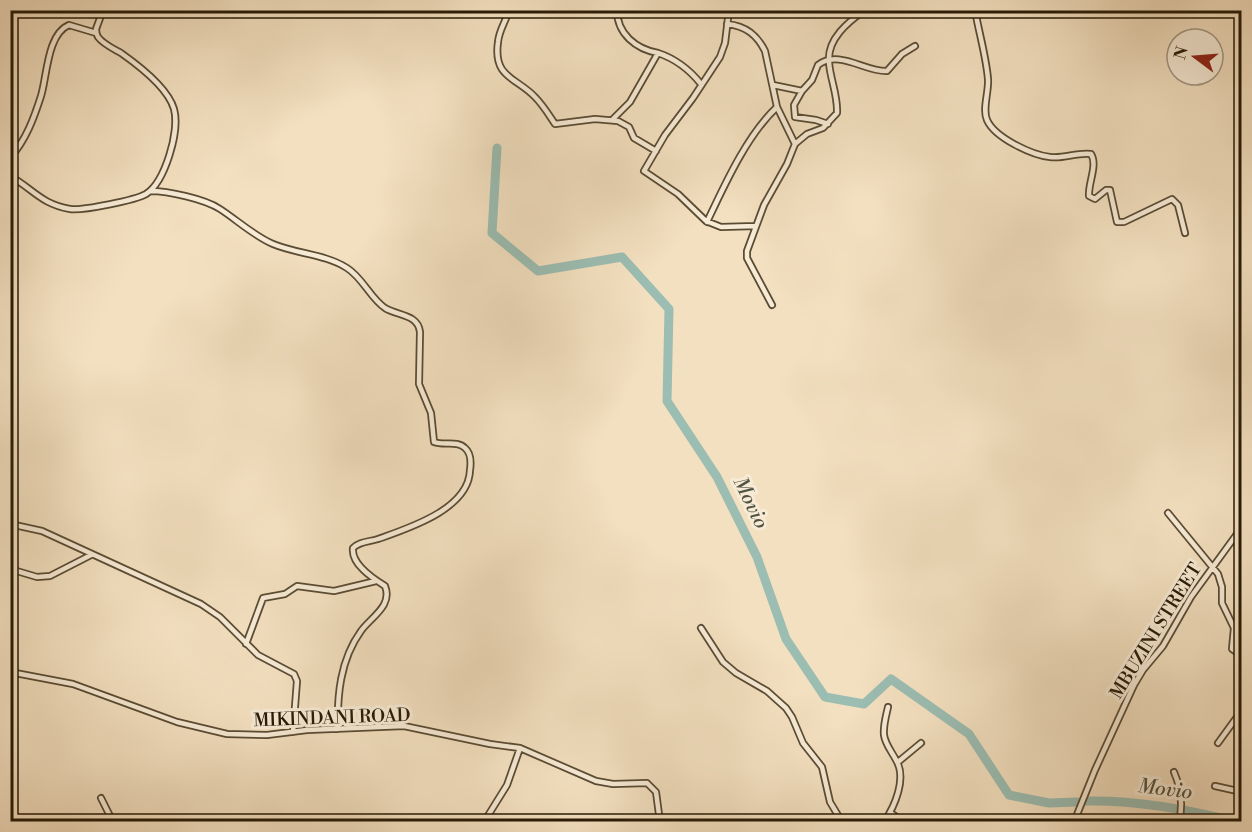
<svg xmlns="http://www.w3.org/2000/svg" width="1252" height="832" viewBox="0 0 1252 832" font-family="'Libre Bodoni',serif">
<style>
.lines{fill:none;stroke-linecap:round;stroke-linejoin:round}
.river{stroke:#9bbdb2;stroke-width:9}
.street-casing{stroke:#5a4c34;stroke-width:8}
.street{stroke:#f7ebd6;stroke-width:4.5}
.labels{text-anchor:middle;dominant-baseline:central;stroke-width:6;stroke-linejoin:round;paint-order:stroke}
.street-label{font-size:18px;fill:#271a06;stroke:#f7ebd6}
.water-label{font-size:20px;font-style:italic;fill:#505342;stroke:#f7ebd6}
</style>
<rect width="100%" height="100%" fill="#f3e0c0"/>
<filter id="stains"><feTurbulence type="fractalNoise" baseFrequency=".00333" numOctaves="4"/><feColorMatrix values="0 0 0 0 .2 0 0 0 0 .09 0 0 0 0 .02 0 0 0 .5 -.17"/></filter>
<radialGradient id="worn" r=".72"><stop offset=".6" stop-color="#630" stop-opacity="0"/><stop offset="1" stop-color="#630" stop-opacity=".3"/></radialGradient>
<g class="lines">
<path class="river" d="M497,148L492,233L538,271L622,257L669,309L667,401L717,477L757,557L786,639L825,697L864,704L891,679L969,734L1009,795L1049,803L1077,802
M1086,801C1138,800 1187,809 1237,822"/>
<g class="street-casing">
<path id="street" d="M509,10C506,21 499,30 498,42C493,78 516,77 535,97C543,105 549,115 555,124L595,119L618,121L629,127L634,138L656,151
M617,10C617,34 636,49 658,53
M729,10L725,43L720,57L693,98L665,135L644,171L678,194L706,221L721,227L756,226
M975,10C979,33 986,56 988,79C989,92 982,109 987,120C995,138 1032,155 1050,157C1064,159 1077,152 1091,154C1098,165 1088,183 1089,196L1095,199L1106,190H1110L1117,222H1124L1172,199L1178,205L1185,233
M727,24C746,26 757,35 765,51L777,107L795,144
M773,85L802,91L812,80L818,65C839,49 865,72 887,71L902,54L915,46
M802,91L794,105L795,117L816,120L828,124
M612,120L630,102L658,53C676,59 689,69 701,84
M10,158C26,140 34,118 41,96C47,77 47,34 69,25L96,33
M10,176C33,189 41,204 70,209C82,211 136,200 146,194C165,182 180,131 174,109C168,88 138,65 121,53C114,49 103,44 98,37C96,34 96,32 96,29L103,10
M150,191C168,191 205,199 220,209C237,220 254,236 273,244C297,254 325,254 347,268C363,278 370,298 385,308C398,316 418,314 420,332L419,384L431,413L434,442C444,446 457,440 465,448C471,453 471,463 470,470C469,509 409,528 378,539C369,542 360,541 353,548C351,564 372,578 385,586C393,606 371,617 361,631C340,660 337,696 338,729
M707,222C725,184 747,135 777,107
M772,305L747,258V251L764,205L787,164L795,144L807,134L823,128L837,113C838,95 830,79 829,62C827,39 848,22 865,10
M1168,513L1218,574L1222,587V603L1234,628L1232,649L1242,656
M10,524L42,531L201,604L220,617L258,655L294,674L297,681L293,732
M10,569L37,577L50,576L91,555
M701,628L723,662L736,673L767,691L786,708L792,717L803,743L822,767L830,802L842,822
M246,644L263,598L285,594L297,586L334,591L376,581
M10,672L73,684L177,722L227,734L267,735L307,730L404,726L490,744L520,748L596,781L613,784L647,783L656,792L660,822
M1218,743L1242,710
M898,762L921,743
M1174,772C1181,788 1183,805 1179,822
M1215,786L1242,792
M101,798L113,822
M891,813L903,822
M484,822L507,785L520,748
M884,822C895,806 907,778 896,760C892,752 885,744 884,735C883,726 886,716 888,707
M1074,822L1095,770L1134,685L1143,670L1163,646L1191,597L1242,527"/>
</g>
<use href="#street" class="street"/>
</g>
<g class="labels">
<g class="street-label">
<text transform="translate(1156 631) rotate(-58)">MBUZINI STREET</text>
<text transform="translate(332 718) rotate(-2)">MIKINDANI ROAD</text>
</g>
<g class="water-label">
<text transform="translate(750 503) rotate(64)">Movio</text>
<text transform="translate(1165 790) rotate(7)">Movio</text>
</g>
</g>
<rect width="1252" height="832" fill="none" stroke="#f3e0c0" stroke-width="36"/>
<rect x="12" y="12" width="1228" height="808" fill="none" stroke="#271a06" stroke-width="3"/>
<rect x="18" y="18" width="1216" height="796" fill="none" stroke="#271a06" stroke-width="1.5"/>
<g transform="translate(1195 57) rotate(286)"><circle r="28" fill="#f7ebd6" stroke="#a49783" stroke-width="1.5"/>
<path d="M0-4.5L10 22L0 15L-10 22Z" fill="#8f2418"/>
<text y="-9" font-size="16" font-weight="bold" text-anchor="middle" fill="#271a06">N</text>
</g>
<rect width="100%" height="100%" filter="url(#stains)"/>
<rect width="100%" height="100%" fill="url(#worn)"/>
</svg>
